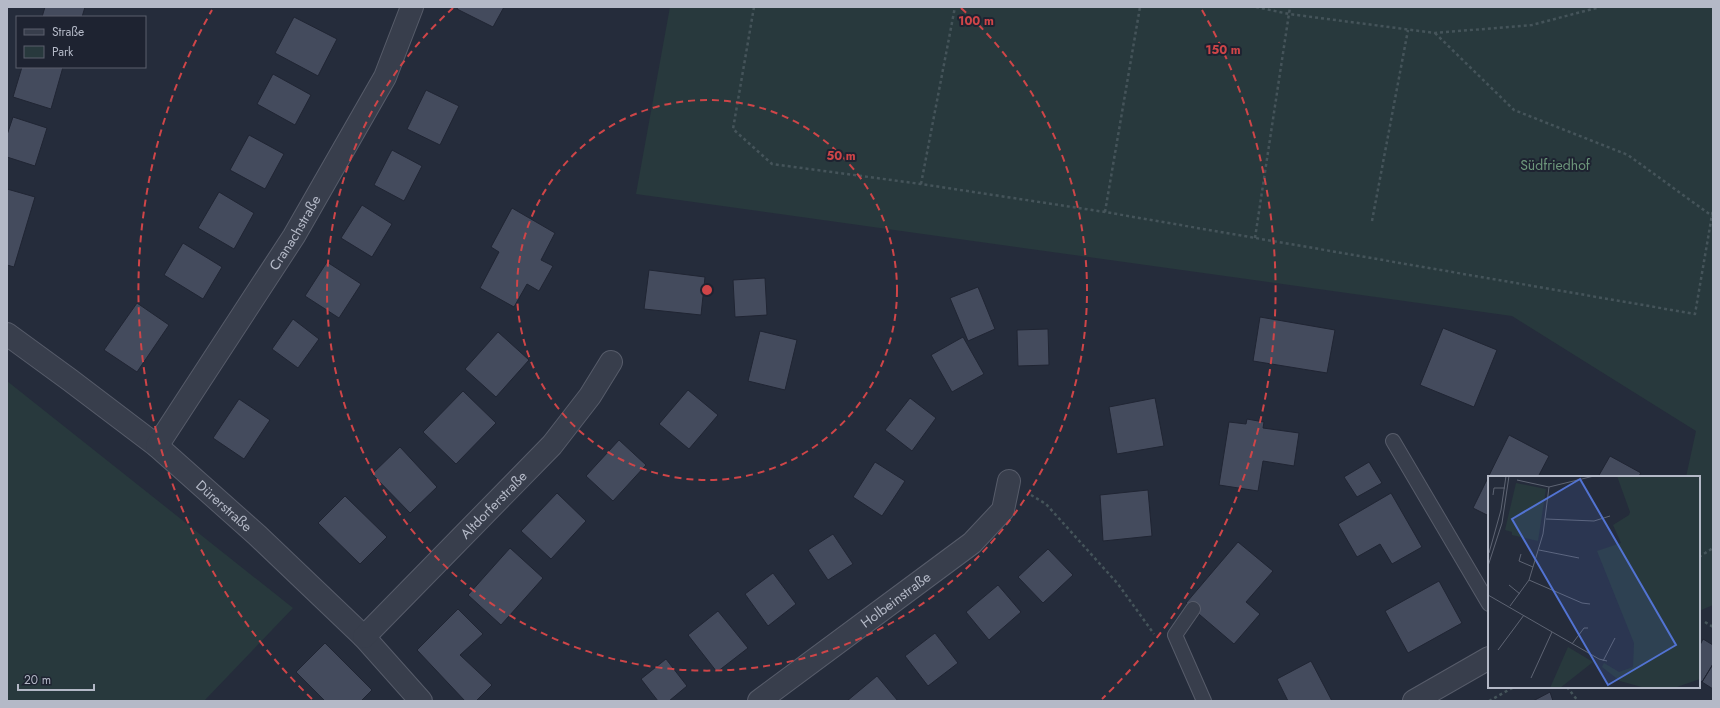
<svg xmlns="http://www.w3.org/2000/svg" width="1720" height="708" viewBox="0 0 1720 708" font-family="Jost,sans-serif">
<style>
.green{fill:#28393d}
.building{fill:#444b5d;stroke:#202533}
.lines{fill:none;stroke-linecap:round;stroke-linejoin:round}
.lane-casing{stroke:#575c6a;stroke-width:16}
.street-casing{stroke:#575c6a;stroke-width:24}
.path{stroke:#45545a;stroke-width:2.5;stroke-dasharray:3 3;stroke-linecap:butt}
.lane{stroke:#383e4c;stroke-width:14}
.street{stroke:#383e4c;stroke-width:22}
.ring{fill:none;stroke:#cf4548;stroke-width:2;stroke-dasharray:7 5}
.labels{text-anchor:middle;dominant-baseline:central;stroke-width:4;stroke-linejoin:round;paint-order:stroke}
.park-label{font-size:14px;fill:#6d977b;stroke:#1e2331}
.street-label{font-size:14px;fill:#b4b9c7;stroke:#1e2331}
.inset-road{fill:none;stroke:#5e6473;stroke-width:1}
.view{fill:#5273d2;fill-opacity:0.15;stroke:#5273d2;stroke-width:2}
.inset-edge{fill:none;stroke:#b4b9c7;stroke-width:2}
.centre{fill:#cf4548;stroke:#1e2331;stroke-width:2}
.ring-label{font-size:12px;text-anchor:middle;font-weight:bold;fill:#cf4548;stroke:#1e2331;stroke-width:4;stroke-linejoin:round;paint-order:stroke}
</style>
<rect width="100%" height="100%" fill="#252c3b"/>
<path class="green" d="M670,7H1713V605L1699,611V477H1686L1696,431L1512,316L636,194Z
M7,381L293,608L204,701H7Z"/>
<path class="building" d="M45,7H85L82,17H42Z
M458,7H504L493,27L457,9Z
M294,17L337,39L318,76L275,53Z
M22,67H63L51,109L13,97Z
M273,74L311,95L295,125L257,104Z
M426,90L459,106L440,145L407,129Z
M13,117L47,128L35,166L7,157V135Z
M249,135L284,154L265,189L230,170Z
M392,150L422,166L404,201L374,185Z
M7,189L35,197L14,267L7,265Z
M219,192L254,213L234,249L198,228Z
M362,205L392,224L372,257L341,238Z
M512,208L555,233L541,260L553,266L539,291L527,284L514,307L480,288L499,252L491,247Z
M183,243L222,267L203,299L164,275Z
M327,262L361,284L339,318L305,296Z
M649,270L705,277L701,315L644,309Z
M765,278L767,315L735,317L733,280Z
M978,287L995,329L968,341L950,298Z
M137,303L169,325L137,372L104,350Z
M1260,317L1335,330L1327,373L1253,361Z
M293,319L319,339L298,368L272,349Z
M1443,328L1497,350L1474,407L1420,385Z
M1048,329L1049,365L1018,366L1017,330Z
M760,331L797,340L785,390L748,381Z
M498,332L529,360L496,397L465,369Z
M963,337L984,374L952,392L931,355Z
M688,390L718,415L689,449L659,424Z
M463,391L496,423L456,464L423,432Z
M910,398L936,418L912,451L885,430Z
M1155,398L1164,446L1117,454L1109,407Z
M239,399L270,420L244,459L213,438Z
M1247,419L1264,422L1263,428L1299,433L1294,466L1263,461L1258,491L1219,485L1229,422L1246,424Z
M1509,435L1549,456L1538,477H1489V516L1473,508Z
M619,440L646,465L613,501L586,476Z
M400,447L437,487L410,513L372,474Z
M1610,456L1641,473L1638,477H1598Z
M875,462L905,481L882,516L853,497Z
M1369,462L1382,483L1357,497L1344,477Z
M1148,490L1152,536L1103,541L1100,495Z
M557,493L586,521L551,559L521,531Z
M1391,493L1422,547L1392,564L1380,544L1357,557L1338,524Z
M345,496L387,537L360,564L318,523Z
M833,534L853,564L828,580L808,550Z
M1238,542L1273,571L1246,602L1260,614L1234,644L1186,603Z
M510,548L543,578L501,625L468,595Z
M1048,549L1073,575L1043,603L1018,577Z
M773,573L796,604L768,626L745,594Z
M1439,581L1462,623L1408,653L1385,611Z
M998,585L1021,612L989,640L966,612Z
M458,609L483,634L460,655L492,685L476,701H465L417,650Z
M718,611L748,648L717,672L688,635Z
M935,633L958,663L928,686L905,656Z
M1703,639L1713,645V664L1702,682L1699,680V647Z
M325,643L372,690L361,701H325L296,672Z
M666,659L687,686L669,701H658L641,679Z
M1311,661L1332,701H1288L1277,679Z
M1713,664V689L1702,682Z
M877,676L898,701H847Z
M1550,692L1553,701H1533Z"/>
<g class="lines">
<g class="lane-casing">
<path id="lane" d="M1393,441L1489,604
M1193,609L1175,635L1204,701"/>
</g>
<g class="street-casing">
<g id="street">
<path id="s1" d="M7,334L70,380L157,446L257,535L364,637L421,701"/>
<path id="s2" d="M157,446L294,236L385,77L412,7"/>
<path id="s3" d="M364,637L552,445L590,396L611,362"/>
<path id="s4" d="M759,701L972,543L1003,510L1009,481"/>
<path d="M1414,701L1489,658"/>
</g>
</g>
<path class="path" d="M754,7L733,129L772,164L921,184L1105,212L1695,314L1713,209
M1256,7L1289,14L1435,33L1532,25L1600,7
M1435,33L1514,110L1628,155L1712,216
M921,184L955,7
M1105,212L1140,7
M1372,221L1408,30
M1255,238L1290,7
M1031,495L1046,504L1118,584L1154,634
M1699,557L1713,548
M1705,622L1713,627
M1567,687L1578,701
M1489,701L1514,687"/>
<use href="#lane" class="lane"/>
<use href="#street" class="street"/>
</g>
<g class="ring">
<circle cx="707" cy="290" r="190"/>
<path d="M961 8A380 380 0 1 1 453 8"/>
<path d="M312 699A569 569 0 0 1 212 10M1202 10A569 569 0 0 1 1102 699"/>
</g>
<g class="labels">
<g class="park-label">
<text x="1555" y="165">Südfriedhof</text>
</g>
<g class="street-label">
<text stroke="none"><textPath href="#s2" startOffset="254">Cranachstraße</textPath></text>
<text stroke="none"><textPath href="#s3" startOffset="185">Altdorferstraße</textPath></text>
<text stroke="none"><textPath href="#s1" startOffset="277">Dürerstraße</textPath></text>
<text stroke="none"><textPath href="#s4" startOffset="170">Holbeinstraße</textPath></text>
</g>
</g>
<g transform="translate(1488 476)">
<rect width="212" height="212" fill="#252c3b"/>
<path d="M129,0H212V203L186,212H157L132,205L114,191L116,187L131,196L145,191L146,167L109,75L133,67L125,49L141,39L142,36ZM28,7L58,13L50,65L24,59V56L17,54ZM80,171L105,186L72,212H62Z" fill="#28393d"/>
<path class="inset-road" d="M29,4L61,11L106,0M5,19L6,12H17M58,43L106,45L122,40M51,74L91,82M1,77L13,34L18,0M33,78L31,85L45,91M0,90L14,47L21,0M41,104L94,127L102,128M21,109L32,118M0,119L111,183L119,185M22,130L41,104L55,58L61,11M84,168L96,152H100M10,174L36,139M115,185L127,162M43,202L64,156"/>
<path class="view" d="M92,3L188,169L120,209L24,43Z"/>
<rect width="212" height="212" class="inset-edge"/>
</g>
<circle cx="707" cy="290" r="6" class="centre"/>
<g class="ring-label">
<text x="976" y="25">100 m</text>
<text x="1223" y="54">150 m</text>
<text x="841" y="160">50 m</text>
</g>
<rect width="1720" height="708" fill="none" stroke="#b4b9c7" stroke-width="16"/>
<rect x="16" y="16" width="130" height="52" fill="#1e2331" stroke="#5a5f6d"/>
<rect x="24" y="29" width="20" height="6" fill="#383e4c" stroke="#5a5f6d"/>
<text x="52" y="36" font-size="12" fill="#b4b9c7">Straße</text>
<rect x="24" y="46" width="20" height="12" fill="#28393d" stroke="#5a5f6d"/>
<text x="52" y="56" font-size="12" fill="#b4b9c7">Park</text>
<path d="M18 684v6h76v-6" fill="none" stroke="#b4b9c7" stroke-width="2"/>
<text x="24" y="684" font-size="12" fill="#b4b9c7" stroke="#1e2331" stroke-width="3" paint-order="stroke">20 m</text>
</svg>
